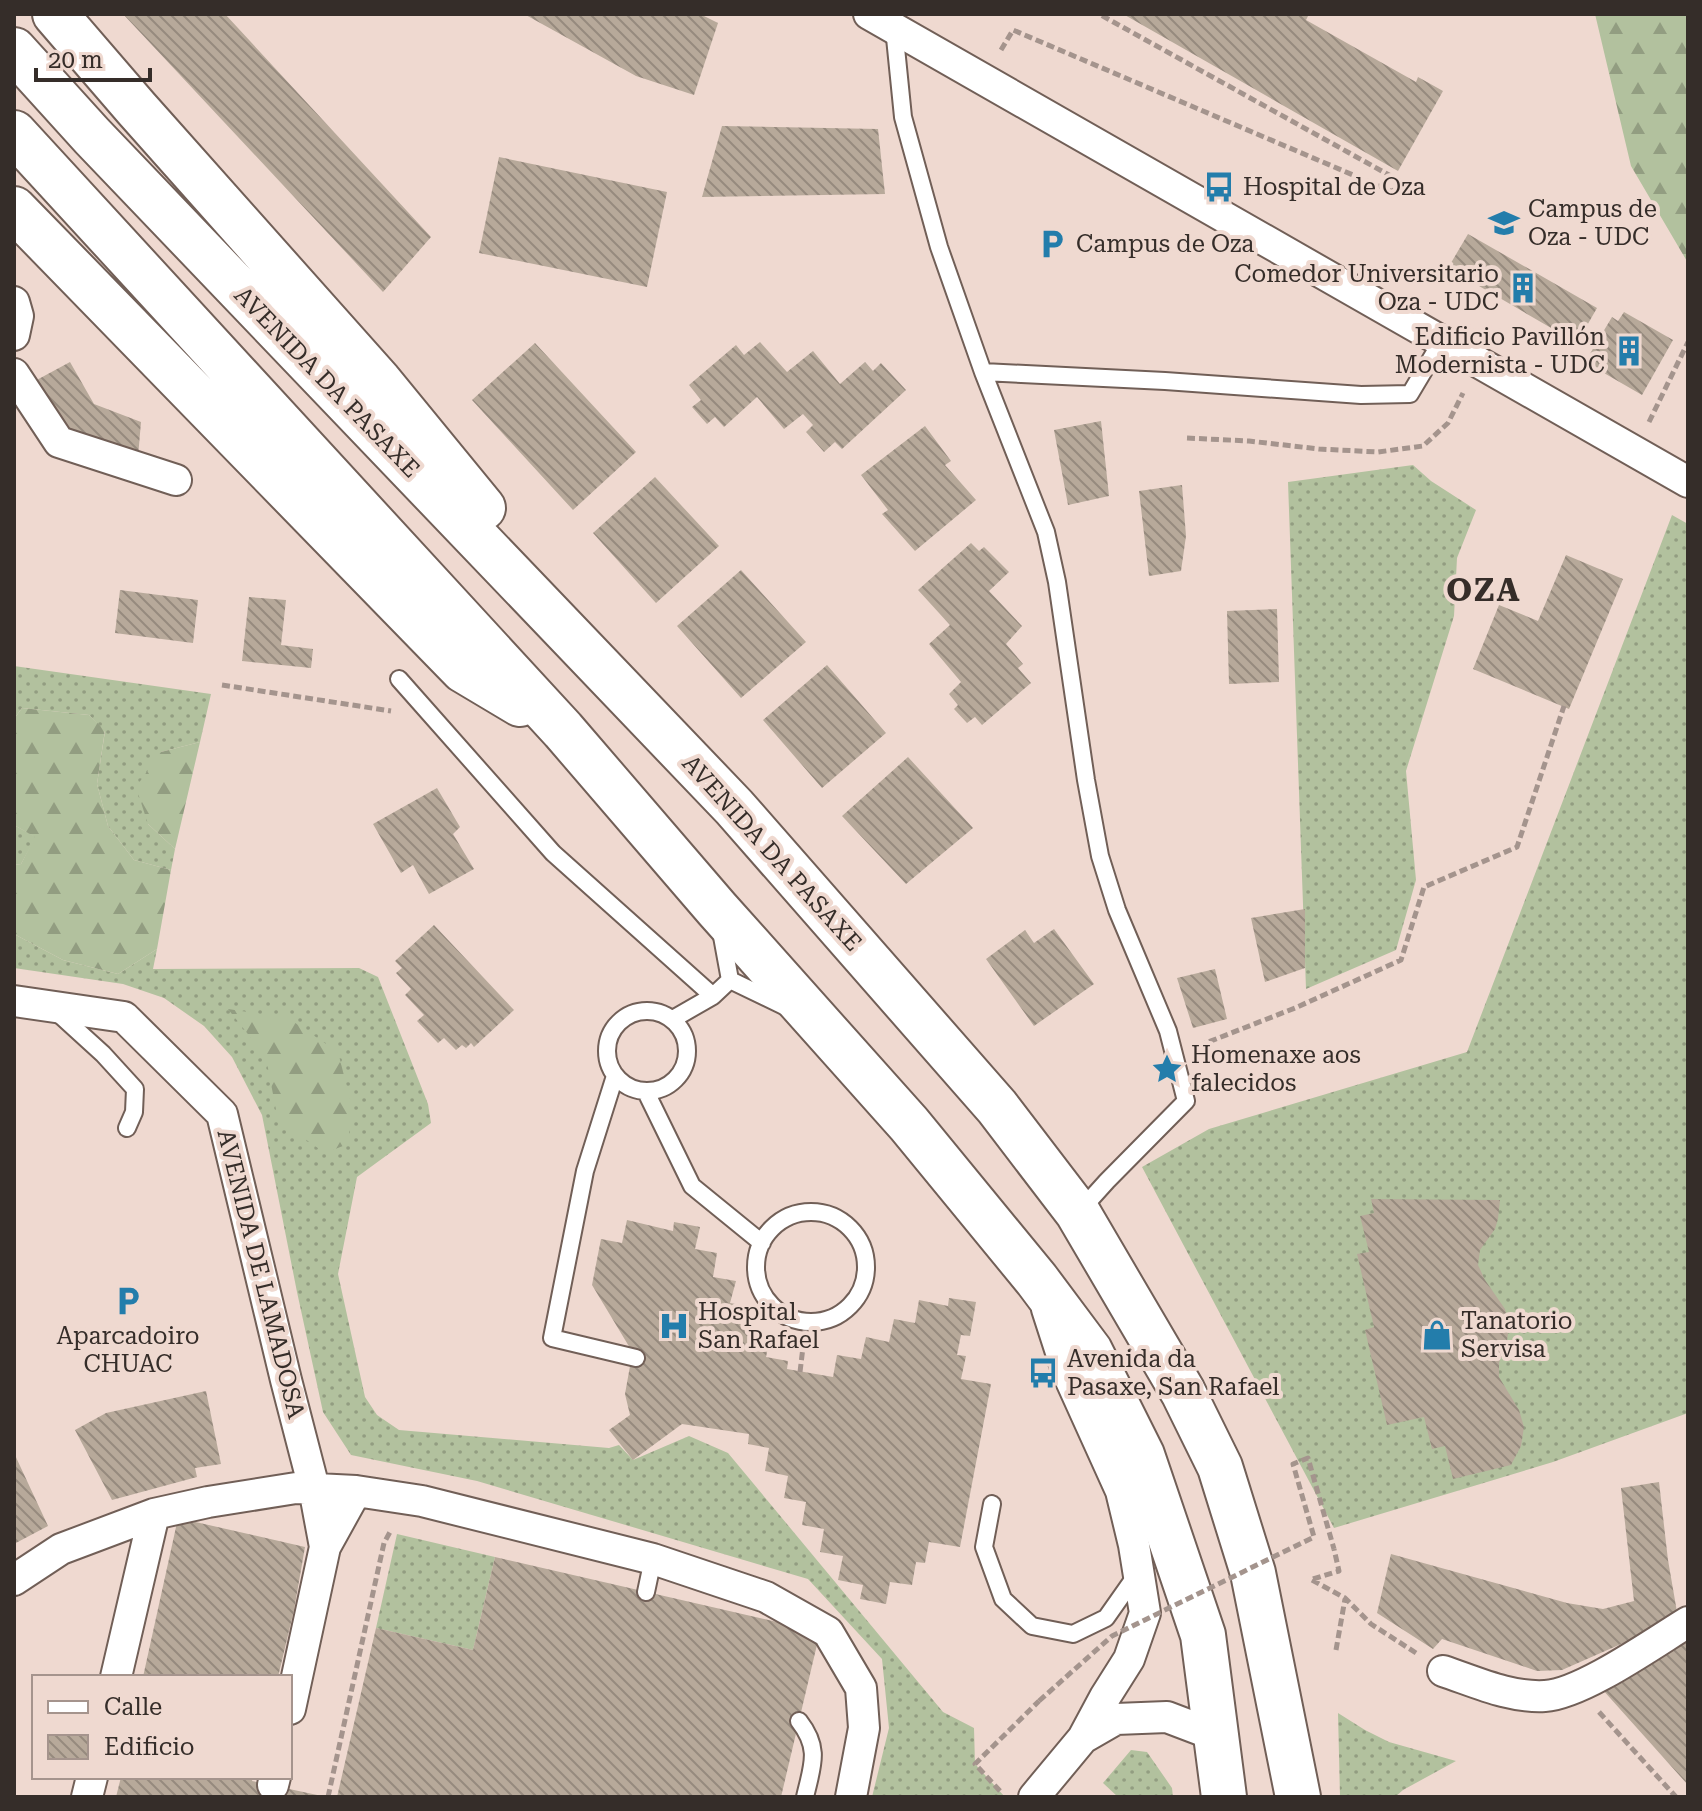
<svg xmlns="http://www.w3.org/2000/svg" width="1702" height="1811" viewBox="0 0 1702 1811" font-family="'Roboto Serif',serif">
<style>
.grass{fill:url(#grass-dots)}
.forest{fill:url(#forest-firs)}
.building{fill:url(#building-back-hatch)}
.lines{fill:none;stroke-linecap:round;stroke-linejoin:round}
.lane-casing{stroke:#715f57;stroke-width:20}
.street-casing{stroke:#715f57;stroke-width:34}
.primary-casing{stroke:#715f57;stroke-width:48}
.path{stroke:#a4948d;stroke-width:5;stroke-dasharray:8 4;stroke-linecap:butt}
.lane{stroke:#fff;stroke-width:16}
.street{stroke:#fff;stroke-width:30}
.primary{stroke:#fff;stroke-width:44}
.path-bridge{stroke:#a4948d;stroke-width:5;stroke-dasharray:8 4;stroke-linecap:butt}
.labels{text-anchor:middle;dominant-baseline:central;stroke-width:8;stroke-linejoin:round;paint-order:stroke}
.poi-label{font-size:24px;fill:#352d29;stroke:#efd9d0;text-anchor:start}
.street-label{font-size:24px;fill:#352d29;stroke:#efd9d0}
.district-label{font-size:32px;font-weight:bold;letter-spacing:2px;fill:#352d29;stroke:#efd9d0}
</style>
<defs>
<pattern id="grass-dots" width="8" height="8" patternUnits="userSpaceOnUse" patternTransform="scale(2)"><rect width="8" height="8" fill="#b2c19e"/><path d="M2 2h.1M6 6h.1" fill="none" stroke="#929d81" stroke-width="1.8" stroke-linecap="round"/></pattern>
<pattern id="forest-firs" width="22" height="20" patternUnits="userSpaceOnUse" patternTransform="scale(2)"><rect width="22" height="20" fill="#b2c19e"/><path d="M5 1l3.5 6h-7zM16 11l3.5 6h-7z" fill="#929d81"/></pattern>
<pattern id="building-back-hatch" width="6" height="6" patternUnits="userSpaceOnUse" patternTransform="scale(2)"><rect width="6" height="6" fill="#b7a99a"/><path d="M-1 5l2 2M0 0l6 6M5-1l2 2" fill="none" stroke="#968a7e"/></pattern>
</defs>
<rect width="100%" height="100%" fill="#efd9d0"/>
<path class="grass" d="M1413,465L1431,481L1476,510L1457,558L1454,616L1406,771L1416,880L1396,950L1306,989L1288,482Z
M1672,515L1688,524V1413L1553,1462L1334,1528L1142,1167L1209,1129L1467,1052Z
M14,666L211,694L200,742L161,752L148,824L175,849L171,870L134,860L108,826L97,784L105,731L89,715L22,708L14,719Z
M14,825L36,837L21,864L14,865Z
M14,934L63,960L118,974L157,949L153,969L359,968L378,977L428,1104L431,1123L357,1177L338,1274L365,1397L377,1415L399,1430L609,1448L619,1445L633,1460L689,1436L728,1453L943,1712L974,1728L975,1764L1005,1797H872L889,1728L882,1659L808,1579L477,1481L351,1455L323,1412L297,1292L262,1115L232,1057L204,1026L164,998L123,984L14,968Z
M397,1534L495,1557L473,1650L376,1628Z
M1338,1713L1365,1730L1389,1742L1456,1761L1403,1790L1395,1797H1340Z
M1131,1750L1147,1752L1172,1788L1173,1797H1118L1103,1783Z"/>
<path class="forest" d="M1595,14H1688V263L1631,166Z
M22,708L89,715L105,730L97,784L108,826L134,860L171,870L157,949L118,974L63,960L14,934V865L21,864L35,837L14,825V719Z
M200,742L175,849L148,824L136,787L161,752Z
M228,1009L288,1018L338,1052L352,1107L348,1144L325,1153L278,1120L267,1063L251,1038Z"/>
<path class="building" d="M123,14H225L431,237L383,292Z
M524,14H700L718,23L694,95L636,76Z
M1123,14H1309L1306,20L1416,82L1418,77L1443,91L1398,171Z
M722,126L878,129L885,194L702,197Z
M499,157L667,192L647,287L479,253Z
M1468,234L1597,308L1577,343L1448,268Z
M1624,312L1673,340L1642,395L1585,362L1612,317L1618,321Z
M760,342L787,372L813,351L840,384L865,362L873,371L881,363L906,390L842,449L835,442L824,452L806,432L813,425L803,414L784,429L757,397L724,427L715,417L707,424L692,407L701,400L689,385L736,345L744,355Z
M535,343L636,452L573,510L472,400Z
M70,362L94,404L141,422L138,457L65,432L33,382Z
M1101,421L1109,496L1068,505L1054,430Z
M925,426L951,461L945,465L976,500L915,551L882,514L888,510L861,475Z
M655,477L719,546L656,603L593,533Z
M1182,485L1186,536L1181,571L1149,576L1139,491Z
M971,543L979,551L984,547L1009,572L989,591L1022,626L1006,644L1023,664L1018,668L1031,683L982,725L975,717L967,723L954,709L958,705L949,694L961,682L929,644L950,625L918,590Z
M1566,555L1623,579L1569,709L1473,669L1499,605L1538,621Z
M741,570L806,642L741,698L677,626Z
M120,590L198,600L193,643L115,633Z
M249,597L286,600L281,645L313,649L311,668L242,661Z
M1277,609L1279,682L1229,684L1227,611Z
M827,665L886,733L822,788L763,720Z
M908,757L973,828L906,884L842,816Z
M437,788L460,827L453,834L474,869L429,894L413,865L401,873L373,824Z
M1305,909V968L1265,982L1251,918Z
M434,925L514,1010L474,1047L471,1043L466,1048L462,1045L456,1050L444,1038L438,1043L417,1021L424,1015L405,995L411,989L396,973L402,968L395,961Z
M1054,929L1094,984L1034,1026L986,959L1025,930L1034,943Z
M1215,969L1227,1019L1193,1028L1177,978Z
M1371,1199L1500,1200L1498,1219L1495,1229L1480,1250L1478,1265L1485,1280L1505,1309L1509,1326L1507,1341L1499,1363V1377L1519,1410L1524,1427L1521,1446L1511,1465L1453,1479L1445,1446L1432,1449L1424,1417L1387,1425L1365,1330L1374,1327L1357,1254L1369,1252L1360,1216L1374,1213Z
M627,1220L673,1231L674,1222L700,1227L695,1249L717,1253L713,1277L736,1281L730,1303L753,1307L749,1330L771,1334L766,1357L788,1361L787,1369L833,1377L837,1355L861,1359L866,1337L889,1342L894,1319L915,1323L919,1300L948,1306L949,1298L976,1302L970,1336L961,1335L957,1355L966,1356L961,1379L991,1384L960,1547L929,1542L925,1563L916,1562L912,1585L890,1582L886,1604L860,1599L863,1585L838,1580L843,1556L820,1552L824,1529L802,1525L806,1502L784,1498L788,1476L765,1471L769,1448L748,1444L749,1434L682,1424L633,1460L609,1430L630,1415L625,1394L630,1366L636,1358L592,1285L601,1239L622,1243Z
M206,1391L221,1464L195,1468L197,1477L112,1500L75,1430L106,1413Z
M14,1453L48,1526L14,1544Z
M1659,1482L1668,1560L1677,1612L1637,1637L1562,1670L1537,1671L1442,1639L1433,1649L1377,1613L1391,1554L1567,1603L1603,1609L1634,1601L1621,1488Z
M178,1518L305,1547L294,1610L278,1677H143Z
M495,1557L820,1632L781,1797H337L376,1628L473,1650Z
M1688,1636V1785L1602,1689Z
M121,1777H253L252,1781L322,1796L116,1797Z"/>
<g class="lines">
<g class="lane-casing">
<path id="lane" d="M894,28L903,117L939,247L983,372L1165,381L1361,395L1410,394L1441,342
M983,372L1046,532L1057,582L1086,780L1100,856L1117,910L1168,1031L1186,1101L1107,1181L1079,1212
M399,679L553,853L713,996
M721,931L730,980
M730,980L786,1007
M607 1051a40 40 0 1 1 80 0a40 40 0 1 1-80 0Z
M58,1013L103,1054L135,1089L134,1112L127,1128
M673,1019L713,996L730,980
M615,1076L585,1171L552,1338L636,1358
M646,1092L692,1186L762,1243
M756 1267a55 55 0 1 1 110 0a55 55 0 1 1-110 0Z
M992,1504L984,1547L1003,1599L1032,1626L1073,1634L1106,1618L1137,1574
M646,1592L653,1559
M799,1721C821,1749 812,1766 805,1797"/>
</g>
<g class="street-casing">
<path id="street" d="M869,14L1688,482
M14,302L18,316L14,335
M14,374L59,442L176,480
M14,1001L124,1017L222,1114L286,1380L314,1488L325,1547
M14,1580L61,1549L154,1514L208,1502L296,1488L356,1491L422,1501L653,1559L766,1597L828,1632L861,1688L864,1728L851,1797
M1443,1671C1476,1682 1510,1698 1545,1696C1582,1694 1655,1642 1688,1622
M116,1677L154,1514
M290,1709L325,1547L356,1491
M1083,1738L1116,1719L1167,1717L1217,1736
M273,1785L275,1777
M87,1797L92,1777
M1034,1797L1083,1738L1105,1697L1129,1659L1145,1613L1134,1545L1121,1491L1068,1374L1047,1309"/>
</g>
<g class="primary-casing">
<path id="primary" d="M55,14L136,108L379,381L483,508
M14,50L92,136L734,807L997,1107L1078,1213L1183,1392L1220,1467L1253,1573L1298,1797
M14,133L563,730L717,909L909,1124L1037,1280L1090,1351L1142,1455L1203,1635L1224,1797
M14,209L463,670L520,704"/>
</g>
<path class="path" d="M1001,50L1013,30L1393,192L1398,180L1099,14
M1649,422L1688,342
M1187,438L1249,441L1319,449L1378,452L1423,446L1448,423L1463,393
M222,685L391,711
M1198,1046L1295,1008L1401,960L1424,887L1517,847L1564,706
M800,1372L806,1322
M1313,1579L1339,1571L1334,1549
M1312,1580L1345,1598L1371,1624L1416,1653
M1336,1650L1345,1599
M1599,1712L1676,1797
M1000,1791L975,1764L1039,1701
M328,1797L384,1543L390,1532L393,1531"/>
<use href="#lane" class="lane"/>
<use href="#street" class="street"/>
<use href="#primary" class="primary"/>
<path class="path-bridge" d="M1039,1701L1112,1636L1314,1537L1293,1464L1308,1458L1334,1549"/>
</g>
<defs>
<g id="bus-bare" transform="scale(2.4)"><path d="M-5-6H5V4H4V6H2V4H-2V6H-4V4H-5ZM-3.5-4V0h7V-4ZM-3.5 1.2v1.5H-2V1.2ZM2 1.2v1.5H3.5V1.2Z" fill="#237dab" stroke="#efd9d0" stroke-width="2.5" paint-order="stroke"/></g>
<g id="university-bare" transform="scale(2.4)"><path d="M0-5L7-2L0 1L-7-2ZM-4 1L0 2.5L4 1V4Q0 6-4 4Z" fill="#237dab" stroke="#efd9d0" stroke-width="2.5" paint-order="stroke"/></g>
<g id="parking-bare" transform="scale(2.4)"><path d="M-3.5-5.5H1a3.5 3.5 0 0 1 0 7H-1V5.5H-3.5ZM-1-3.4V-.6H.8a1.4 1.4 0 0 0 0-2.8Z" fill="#237dab" stroke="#efd9d0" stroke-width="2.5" paint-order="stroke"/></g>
<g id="building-bare" transform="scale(2.4)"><path d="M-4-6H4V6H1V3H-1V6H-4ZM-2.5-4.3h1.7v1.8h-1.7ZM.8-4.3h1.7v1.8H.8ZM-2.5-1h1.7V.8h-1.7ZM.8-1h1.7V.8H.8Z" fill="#237dab" stroke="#efd9d0" stroke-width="2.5" paint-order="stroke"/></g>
<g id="sight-bare" transform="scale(2.4)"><path d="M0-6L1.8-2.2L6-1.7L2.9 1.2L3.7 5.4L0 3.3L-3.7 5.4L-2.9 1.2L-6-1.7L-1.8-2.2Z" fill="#237dab" stroke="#efd9d0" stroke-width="2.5" paint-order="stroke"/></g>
<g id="hospital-bare" transform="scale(2.4)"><path d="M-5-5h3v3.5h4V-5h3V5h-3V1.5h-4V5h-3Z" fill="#237dab" stroke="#efd9d0" stroke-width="2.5" paint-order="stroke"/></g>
<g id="shop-bare" transform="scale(2.4)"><path d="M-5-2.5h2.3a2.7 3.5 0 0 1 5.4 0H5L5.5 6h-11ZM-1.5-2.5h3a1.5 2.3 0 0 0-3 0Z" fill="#237dab" stroke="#efd9d0" stroke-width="2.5" paint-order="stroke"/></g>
</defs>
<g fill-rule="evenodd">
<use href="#bus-bare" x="1219" y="187"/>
<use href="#university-bare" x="1504" y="223"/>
<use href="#parking-bare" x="1052" y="244"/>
<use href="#building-bare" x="1523" y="288"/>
<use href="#building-bare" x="1629" y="351"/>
<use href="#sight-bare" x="1167" y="1069"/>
<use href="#parking-bare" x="128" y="1301"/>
<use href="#hospital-bare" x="674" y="1326"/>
<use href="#shop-bare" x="1437" y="1335"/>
<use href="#bus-bare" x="1043" y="1373"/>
</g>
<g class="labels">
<g class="poi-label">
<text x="1243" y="187">Hospital de Oza</text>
<text x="1528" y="209">Campus de<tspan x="1528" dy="28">Oza - UDC</tspan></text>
<text x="1076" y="244">Campus de Oza</text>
<text x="1499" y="274" text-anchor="end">Comedor Universitario<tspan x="1499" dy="28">Oza - UDC</tspan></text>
<text x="1605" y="337" text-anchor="end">Edificio Pavillón<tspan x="1605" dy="28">Modernista - UDC</tspan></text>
<text x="1191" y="1055">Homenaxe aos<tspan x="1191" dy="28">falecidos</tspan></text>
<text x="698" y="1312">Hospital<tspan x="698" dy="28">San Rafael</tspan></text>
<text x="1461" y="1321">Tanatorio<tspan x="1461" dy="28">Servisa</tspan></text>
<text x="128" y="1336" text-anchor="middle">Aparcadoiro<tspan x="128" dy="28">CHUAC</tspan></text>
<text x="1067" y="1359">Avenida da<tspan x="1067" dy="28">Pasaxe, San Rafael</tspan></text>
</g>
<g class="street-label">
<text transform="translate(327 382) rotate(46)">AVENIDA DA PASAXE</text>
<text transform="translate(772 853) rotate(48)">AVENIDA DA PASAXE</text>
<text transform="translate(261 1274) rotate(76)">AVENIDA DE LAMADOSA</text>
</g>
<g class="district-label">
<text x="1484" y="590">OZA</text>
</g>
</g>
<rect width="1702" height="1811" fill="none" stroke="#352d29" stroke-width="32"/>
<rect x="32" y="1675" width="260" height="104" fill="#efd9d0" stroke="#a5948d" stroke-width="2"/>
<rect x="48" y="1701" width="40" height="12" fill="#ffffff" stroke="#a5948d" stroke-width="2"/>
<text x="104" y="1715" font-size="24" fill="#352d29">Calle</text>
<rect x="48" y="1735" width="40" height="24" fill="url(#building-back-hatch)" stroke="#a5948d" stroke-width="2"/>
<text x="104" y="1755" font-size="24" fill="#352d29">Edificio</text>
<path d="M36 68v12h114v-12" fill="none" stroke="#352d29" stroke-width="4"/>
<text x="48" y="68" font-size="24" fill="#352d29" stroke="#efd9d0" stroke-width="6" paint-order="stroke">20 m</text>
</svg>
